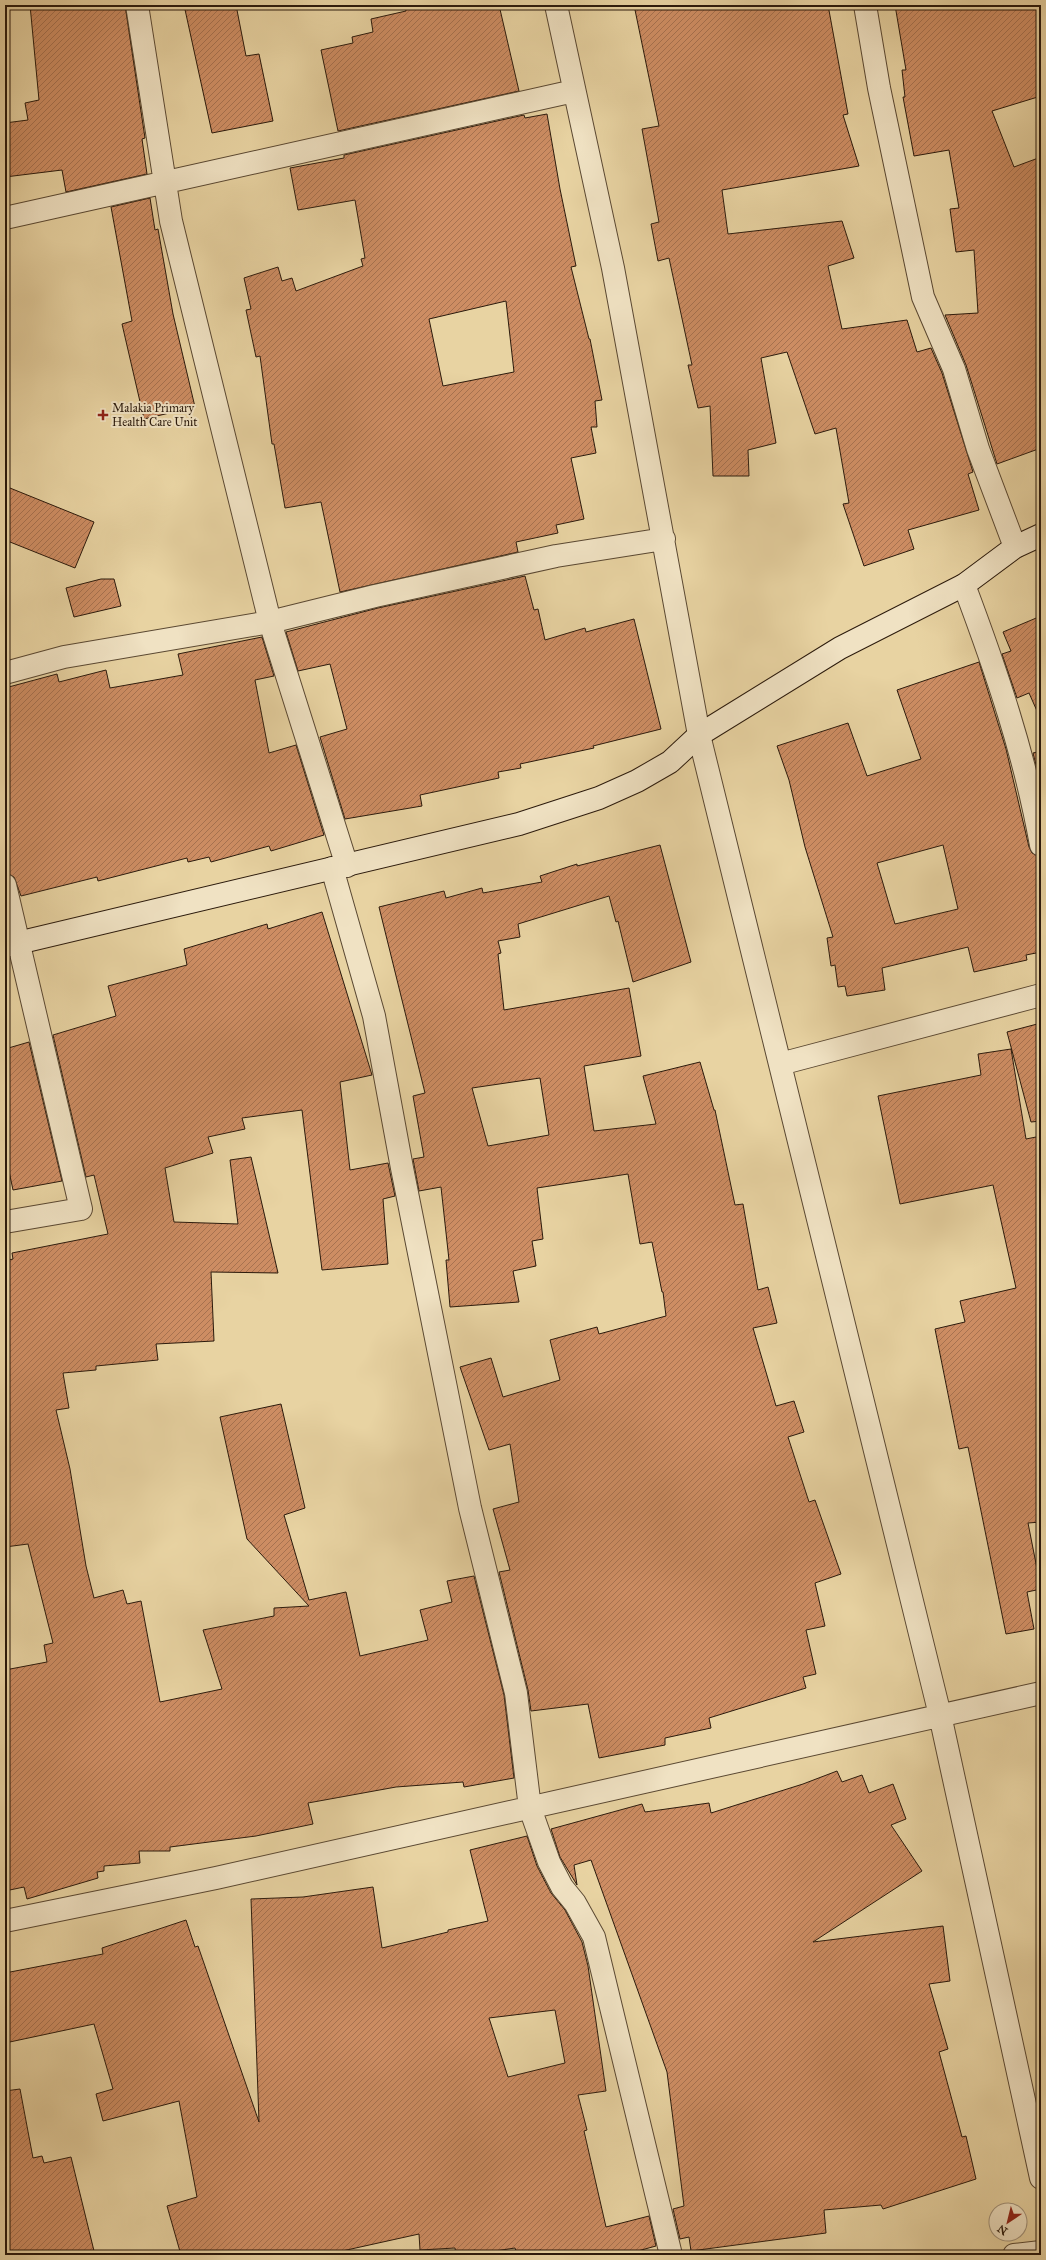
<svg xmlns="http://www.w3.org/2000/svg" width="1046" height="2260" viewBox="0 0 1046 2260" font-family="'IM FELL Great Primer',serif">
<style>
.building{fill:url(#building-hatch);stroke:#2b1a0c;fill-rule:evenodd}
.lines{fill:none;stroke-linecap:round;stroke-linejoin:round}
.street-casing{stroke:#5a4832;stroke-width:24}
.secondary-casing{stroke:#2b1a0c;stroke-width:24}
.street{stroke:#f0e2c3;stroke-width:22}
.secondary{stroke:#f0e2c3;stroke-width:22}
.poi-dot{fill:#8f2418;stroke:#f0e2c3;stroke-width:1.5}
.labels{text-anchor:middle;dominant-baseline:central;stroke-width:4;stroke-linejoin:round;paint-order:stroke}
.poi-label{font-size:12px;fill:#2b1a0c;stroke:#f0e2c3;text-anchor:start}
</style>
<defs>
<pattern id="building-hatch" width="6" height="6" patternUnits="userSpaceOnUse"><rect width="6" height="6" fill="#cd8d63"/><path d="M-1 1l2-2M0 6l6-6M5 7l2-2" fill="none" stroke="#a77250"/></pattern>
</defs>
<rect width="100%" height="100%" fill="#e8d3a2"/>
<filter id="stains"><feTurbulence type="fractalNoise" baseFrequency=".005" numOctaves="4"/><feColorMatrix values="0 0 0 0 .2 0 0 0 0 .09 0 0 0 0 .02 0 0 0 .5 -.17"/></filter>
<radialGradient id="worn" r=".72"><stop offset=".6" stop-color="#630" stop-opacity="0"/><stop offset="1" stop-color="#630" stop-opacity=".3"/></radialGradient>
<path class="building" d="M30,5H125L145,138L142,139L147,174L66,192L62,170L5,177V123L28,120L25,103L39,100Z
M184,5H236L246,56L259,54L273,121L212,133Z
M405,5H499L519,91L338,131L321,50L353,43L352,37L373,32L371,19L406,11Z
M634,5H828L848,114L843,115L859,166L722,190L728,234L842,221L854,258L828,266L842,329L907,320L917,352L931,348L942,373L973,472L968,474L979,510L908,530L914,549L864,566L843,504L849,503L836,428L815,434L787,352L761,358L776,443L748,450L749,476H713L710,406L698,408L688,365H692L669,258L658,261L651,224L659,222L642,129L659,126Z
M895,5H1041V96L992,111L1014,167L1041,157V448L997,464L966,365L945,315L978,313L974,250L956,252L950,209L959,208L949,150L914,156L903,97H905L902,70H906Z
M547,114L560,189L576,266L571,267L589,339H590L602,400L595,401L597,427H591L596,453L571,458L584,519L556,525L558,533L516,542L518,552L340,592L321,502L285,508L274,444H272L260,356L256,357L246,310L251,309L244,278L278,267L282,281L292,278L296,291L363,266L361,259L365,258L355,200L298,210L290,168L344,158V155L524,115L525,118ZM506,301L514,372L443,386L429,319Z
M150,198L155,230L158,229L173,314L195,407L144,419L122,324L132,321L111,207Z
M5,486L94,522L75,568L5,540Z
M525,576L534,610L538,609L545,640L585,628L586,632L634,619L661,729L593,746L594,748L520,764L521,768L498,772L499,778L420,795L422,806L345,819L320,737L347,729L330,664L298,671L286,632L378,608Z
M101,579H114L121,606L74,617L66,588Z
M1041,616V720L1029,693L1017,698L1002,654L1011,651L1003,632Z
M262,637L274,676L255,680L269,753L296,745L324,835L271,851L269,846L211,862L209,857L188,862L187,858L98,881L97,877L21,896L14,877L5,873V688L57,674L59,682L106,670L110,688L183,675L178,654Z
M979,662L1006,749L1029,847L1032,853L1041,857V952L1026,955L1027,960L974,972L968,947L882,968L885,990L847,996L845,986L838,987L835,965L831,966L827,938L833,937L805,847L789,780L777,746L848,723L867,776L921,759L897,690ZM943,845L958,909L895,924L877,863Z
M1041,751V785L1033,753Z
M660,845L691,962L633,982L618,921L616,922L609,896L518,924L520,937L498,941L501,953L498,954L504,1010L629,988L641,1056L584,1066L594,1131L656,1124L643,1076L700,1062L714,1110H715L735,1205L743,1204L758,1290L768,1287L777,1323L753,1328L776,1406L794,1401L804,1432L788,1437L809,1502L815,1500L841,1574L815,1583L825,1626L806,1630L816,1674L803,1677L806,1688L709,1718L711,1728L665,1738V1745L599,1758L588,1704L531,1711L528,1690L499,1572L510,1570L493,1509L519,1502L510,1444L489,1450L460,1367L491,1358L503,1397L560,1380L550,1340L597,1327L599,1334L666,1316L663,1292H662L652,1242L640,1244L628,1174L537,1188L543,1239L532,1241L536,1266L513,1271L519,1302L450,1307L446,1260H449L441,1187L419,1191L413,1159L424,1157L413,1096L425,1093L379,907L444,891L446,898L482,888L483,893L542,882L540,876L577,864V866ZM540,1078L549,1135L488,1146L472,1088Z
M322,912L372,1075L340,1082L350,1170L388,1163L395,1196L383,1199L388,1264L322,1270L302,1110L242,1118L245,1129L208,1137L213,1153L165,1168L174,1222L238,1224L230,1160L251,1157L278,1273L211,1272L214,1341L156,1344L158,1360L96,1366V1370L63,1373L69,1408L56,1410L70,1469L86,1566L94,1598L123,1590L127,1604L141,1601L160,1702L222,1689L203,1630L274,1616V1608L309,1606L247,1539L220,1417L281,1404L305,1508L284,1515L309,1600L346,1592L360,1656L428,1640L420,1610L452,1602L447,1581L474,1576L504,1695L514,1778L464,1787L463,1782L396,1787L308,1803L313,1824L256,1836L170,1847V1851H139L140,1863L104,1866V1871L97,1872L98,1878L27,1899L24,1887L5,1891V1670L47,1662L44,1645L53,1643L28,1544L5,1547V1261L13,1259L12,1253L108,1234L94,1175L86,1177L53,1035L116,1016L108,986L187,965L184,949L267,924L268,929Z
M1041,1023V1121L1031,1122L1007,1032Z
M29,1042L62,1181L13,1190L5,1152V1049Z
M1011,1049L1026,1139L1041,1136V1522L1028,1523L1041,1589L1027,1592L1034,1629L1006,1634L968,1447L959,1449L935,1329L965,1322L960,1301L1016,1288L993,1185L900,1204L878,1096L981,1075L978,1054Z
M837,1771L842,1782L862,1775L869,1793L893,1784L906,1819L891,1825L922,1871L813,1942L943,1926L950,1981L929,1984L948,2049L939,2052L962,2137L966,2136L976,2179L883,2209L881,2205L824,2210L826,2233L691,2251L689,2237L680,2239L673,2209L684,2206L667,2072L591,1860L574,1865L577,1885L560,1857L551,1829L642,1804L645,1812L709,1803L711,1813L803,1784Z
M527,1836L537,1866L551,1893L565,1910L582,1942L588,1966L606,2091L578,2095L587,2130L584,2131L606,2227L649,2216L656,2246L623,2255H542L541,2250L517,2255L515,2248L475,2254V2250L456,2255L455,2248L420,2250L419,2234L324,2255H181L167,2206L197,2197L179,2101L103,2121L96,2094L113,2089L94,2024L5,2043V1973L103,1954L102,1948L186,1920L195,1947L198,1946L259,2122L251,1899L303,1897L373,1887L382,1948L448,1932V1930L488,1921L470,1850ZM555,2010L565,2063L508,2077L489,2018Z
M20,2089L33,2158L42,2156L44,2163L71,2157L95,2255H5V2091Z"/>
<g class="lines">
<g class="street-casing">
<path id="street" d="M137,5L171,221L270,622L347,866
M556,5L613,268L699,735L940,1715L1041,2178
M865,5L879,88L923,297L954,369L978,449L1015,547
M5,218L574,91
M964,585C996,670 1025,755 1041,845
M5,673L64,657L270,622L375,596L556,556L664,539
M332,868L374,1016L402,1168L470,1508L516,1693L530,1808L549,1862L562,1887L575,1903L594,1937L671,2255
M5,885L81,1209L5,1222
M780,1064L1041,995
M5,1921L216,1878L1041,1693
M1014,2255L1041,2252"/>
</g>
<g class="secondary-casing">
<path id="secondary" d="M5,946L519,824L599,798L637,781L670,762L699,735L840,648L964,585L1015,547L1041,535"/>
</g>
<use href="#street" class="street"/>
<use href="#secondary" class="secondary"/>
</g>
<path class="poi-dot" d="M101 409h4v4h4v4h-4v4h-4v-4h-4v-4h4z"/>
<g class="labels">
<g class="poi-label">
<text x="112" y="408">Malakia Primary<tspan x="112" dy="14">Health Care Unit</tspan></text>
</g>
</g>
<rect width="1046" height="2260" fill="none" stroke="#e8d3a2" stroke-width="20"/>
<rect x="6" y="6" width="1034" height="2248" fill="none" stroke="#2b1a0c" stroke-width="2"/>
<rect x="10" y="10" width="1026" height="2240" fill="none" stroke="#2b1a0c"/>
<g transform="translate(1008 2222) rotate(215)"><circle r="19" fill="#f0e2c3" stroke="#a1927a"/>
<path d="M0-3L7 15L0 10L-7 15Z" fill="#8f2418"/>
<text y="-6" font-size="11" font-weight="bold" text-anchor="middle" fill="#2b1a0c">N</text>
</g>
<rect width="100%" height="100%" filter="url(#stains)"/>
<rect width="100%" height="100%" fill="url(#worn)"/>
</svg>
